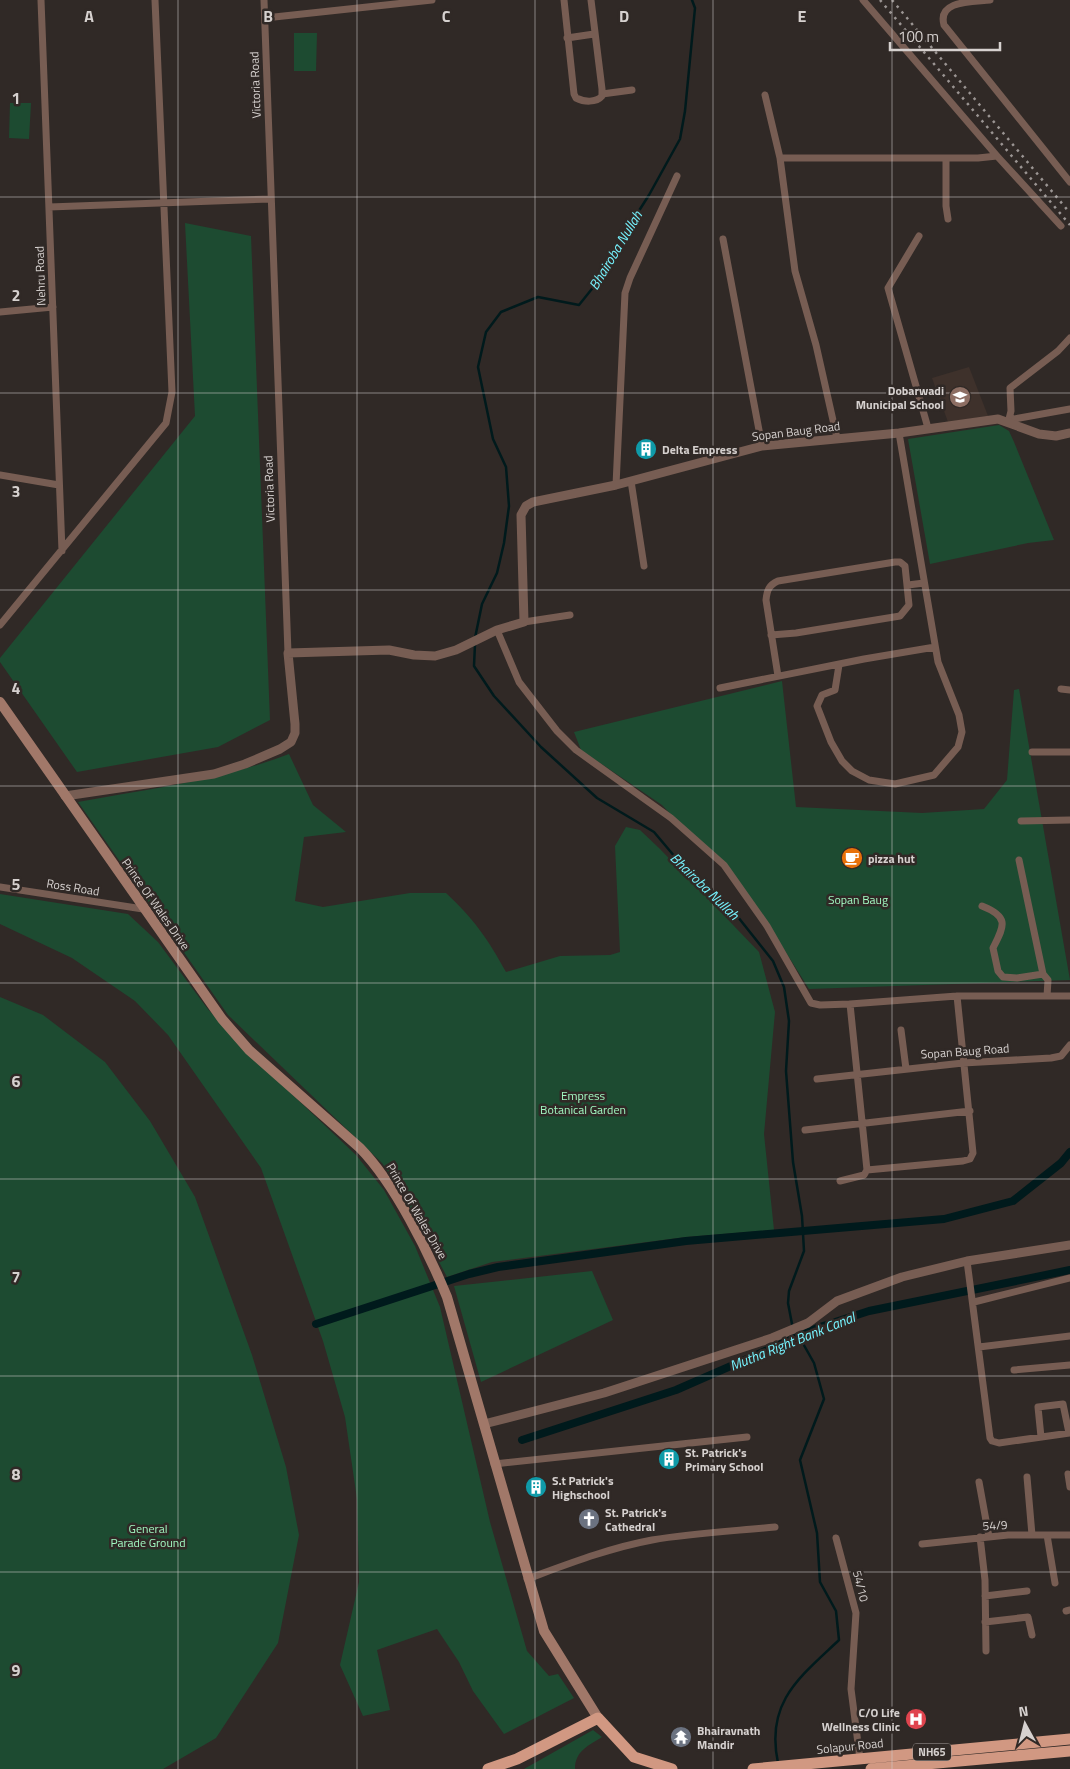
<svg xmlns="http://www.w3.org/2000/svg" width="1070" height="1769" viewBox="0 0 1070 1769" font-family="'Titillium Web',sans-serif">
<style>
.built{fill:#3e312b}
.green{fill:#1d4b31}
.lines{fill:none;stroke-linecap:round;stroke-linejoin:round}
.stream{stroke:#001a1c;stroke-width:2.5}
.canal{stroke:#001a1c;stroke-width:8}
.minor{stroke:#775d53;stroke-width:7}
.tertiary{stroke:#775d53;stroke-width:9}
.secondary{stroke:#a17869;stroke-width:10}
.trunk{stroke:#d19882;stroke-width:11}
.rail{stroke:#9b9593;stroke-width:2.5;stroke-dasharray:2.5 5;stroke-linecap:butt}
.grid{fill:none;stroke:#d6d1cf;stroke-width:1;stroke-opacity:0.55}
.labels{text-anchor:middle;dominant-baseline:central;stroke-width:5;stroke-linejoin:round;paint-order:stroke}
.shield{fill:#302926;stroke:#a49f9c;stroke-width:1}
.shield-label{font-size:11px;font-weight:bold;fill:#d6d1cf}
.street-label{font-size:12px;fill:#d6d1cf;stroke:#302926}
.poi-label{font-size:12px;font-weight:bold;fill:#d6d1cf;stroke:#302926;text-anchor:start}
.park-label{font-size:12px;fill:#a2f9c2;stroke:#302926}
.water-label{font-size:14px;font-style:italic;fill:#76f4ff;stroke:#302926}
.grid-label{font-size:16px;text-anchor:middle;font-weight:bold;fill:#d6d1cf;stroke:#302926;stroke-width:5;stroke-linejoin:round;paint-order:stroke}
</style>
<rect width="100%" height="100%" fill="#302926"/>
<path class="built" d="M969,367L988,416L948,422L932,378Z"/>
<path class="green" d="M294,33H317L316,71H294Z
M10,103H31L29,139L9,138Z
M185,223L251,236L270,720L218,747L77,772L0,662V658L195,416Z
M999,425L1009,431L1014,442L1054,540L1028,543L930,564L908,439Z
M782,681L796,807L922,813L984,809L1007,780L1014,690L1019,689L1070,980L809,989L765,919L722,862L684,828L662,805L581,750L574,732Z
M289,754L313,805L346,832L304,837L295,901L323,907L410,893H446C473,918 488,939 506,972L560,956L610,955L620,952L615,846L626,827L640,830L660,849L759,952L775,1012L764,1134L774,1230L686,1237L492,1262L447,1277L403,1194L382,1163L228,1015L78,802C149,789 221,780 289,754Z
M0,894L128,914L158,942L207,1008L241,1046L356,1155L384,1190L415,1246L440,1307L490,1522L527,1651L549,1676L558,1674L574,1698L504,1734L473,1691L459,1662L437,1629L377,1650L390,1710L363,1716L340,1665L359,1582L357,1499L345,1417L323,1341L261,1168L168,1035L135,1001L72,958L0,924Z
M0,997L43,1015L105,1062L150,1121L195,1197L252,1355L286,1467L299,1535L278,1643L216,1738L163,1769H0Z
M592,1271L613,1320L481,1382L454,1286Z
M593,1730L602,1737C588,1746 575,1751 575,1769H524Z"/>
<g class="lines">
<path class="stream" d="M475,638L482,604L497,573L504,543L509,506L506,467L493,439L478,367L486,332L501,312L538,297L579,305L603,275L621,239L649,195L680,139L685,111L695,8L692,0
M475,644L474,666L494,696L541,747L597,798L654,832L686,870L730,907L773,961L784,987L789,1021L786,1071L793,1162L802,1216L804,1251L789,1291L788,1303L792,1324L814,1363L824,1399L800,1460L817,1533L820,1582L836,1611L839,1640C800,1677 765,1702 778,1763"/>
<path class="canal" d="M316,1324L469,1274L498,1267L686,1241L944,1219L1013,1201L1061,1163L1070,1152
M522,1440L676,1390L820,1327L869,1311L1070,1270"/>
<path class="minor" d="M41,0L62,551
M264,0L288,653
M564,0L574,94L576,98C584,102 596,103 602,96V89L591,0
M863,0L997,156
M990,0C973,2 937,0 944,25L1070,182
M265,18L432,0
M567,38L594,34
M602,94L632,90
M765,95L780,158L795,271L816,345L837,438
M780,158H978L997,156L1061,226
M946,158V206L948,219
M49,207L271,199
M919,236L888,288L928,428
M723,239L762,446
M0,312L53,307
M1009,419L1011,411L1010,388L1058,351L1070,338
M1008,420L1070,409
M0,475L59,485
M631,481L644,566
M616,485L625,293L630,278L677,176
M908,585L924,583
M524,622L570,615
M0,625L166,423L172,392L155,0
M497,630L519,682L557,731L576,750L671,818L724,865L767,926L811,1003L820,1005L850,1004L957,996H1070
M771,635L796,633L900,616L909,605L905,566L900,562H895L778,581C769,585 767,590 766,600L778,676
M839,665L835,690L822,695L817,706L831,742L842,761L852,771L869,780L895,784L934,775L958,747L962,732L959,715L938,662L899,433
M720,688L864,659L935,647
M1061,689L1070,690
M1032,752H1070
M1021,821L1070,820
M1019,860L1043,974L1048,980L1047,996
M0,887L143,909
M982,906C1010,917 1004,926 993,948L998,971L1003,977L1017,978L1043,974
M901,1030L906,1069
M817,1079L963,1063L1051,1058L1061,1056L1070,1045
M805,1130L970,1111
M867,1170L963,1161L970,1159L973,1153L957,996
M840,1181L864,1175L867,1170L850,1004
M967,1261L990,1438L992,1441L999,1443L1070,1433
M974,1302L1070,1278
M979,1347L1070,1336
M1014,1370L1070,1365
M1041,1437L1038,1407L1063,1404L1069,1433
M494,1464L747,1437
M1068,1474L1070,1487
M1027,1477L1032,1535
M979,1482L989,1537
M1047,1535L1055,1583
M980,1537L985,1580L986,1651
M836,1538L856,1613L851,1689L860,1759
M922,1544L1008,1535H1070
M527,1579C568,1564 609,1548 652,1540C692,1533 734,1531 775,1527
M985,1596L1027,1591
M1066,1611L1070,1610
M985,1622L1028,1617L1032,1635"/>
<path class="tertiary" d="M65,796L214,774L245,764L280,749L291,742L295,733V724L288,653L389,650L414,655L435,656L456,650L497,630L524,622L521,515L526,506L533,502L616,485L762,446L899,433L998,419L1039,434L1056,436L1070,433
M484,1424L604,1393L772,1338L808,1323L837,1301L902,1277L967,1261L1070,1245"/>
<path class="secondary" d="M0,702L222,1019L249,1050L360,1148C395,1184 428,1251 447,1297L544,1631L598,1718"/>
<path class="trunk" d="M488,1769L517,1759L598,1718L634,1757L672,1769
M753,1769L1070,1739
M871,1769L1070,1751"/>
<path class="rail" d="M880,0L1070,225
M892,0L1070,213"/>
</g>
<path class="grid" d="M178,0V1769M357,0V1769M535,0V1769M713,0V1769M892,0V1769M0,197H1070M0,393H1070M0,590H1070M0,786H1070M0,983H1070M0,1179H1070M0,1376H1070M0,1572H1070"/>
<defs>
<g id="school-disc" transform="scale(1.125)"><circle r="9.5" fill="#8d6e63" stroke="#302926"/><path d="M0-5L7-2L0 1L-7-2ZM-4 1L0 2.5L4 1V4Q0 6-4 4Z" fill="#fff"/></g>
<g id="building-disc" transform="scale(1.125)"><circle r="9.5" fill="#0f9aa8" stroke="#302926"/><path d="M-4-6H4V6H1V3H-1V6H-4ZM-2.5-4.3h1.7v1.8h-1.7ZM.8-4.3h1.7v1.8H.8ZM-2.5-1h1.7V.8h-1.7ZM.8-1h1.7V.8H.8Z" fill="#fff"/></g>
<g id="cafe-disc" transform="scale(1.125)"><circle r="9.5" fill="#e8710a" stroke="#302926"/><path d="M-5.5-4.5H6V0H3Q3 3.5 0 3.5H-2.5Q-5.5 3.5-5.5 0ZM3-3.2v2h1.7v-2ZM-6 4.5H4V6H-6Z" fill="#fff"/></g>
<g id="church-disc" transform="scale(1.125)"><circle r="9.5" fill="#6b7280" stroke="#302926"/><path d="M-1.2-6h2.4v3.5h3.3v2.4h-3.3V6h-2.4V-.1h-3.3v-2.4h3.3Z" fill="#fff"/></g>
<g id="hospital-disc" transform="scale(1.125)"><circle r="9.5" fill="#e0444e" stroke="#302926"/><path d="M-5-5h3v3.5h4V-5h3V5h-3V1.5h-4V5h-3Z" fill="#fff"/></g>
<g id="temple-disc" transform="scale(1.125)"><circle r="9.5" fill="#6b7280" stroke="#302926"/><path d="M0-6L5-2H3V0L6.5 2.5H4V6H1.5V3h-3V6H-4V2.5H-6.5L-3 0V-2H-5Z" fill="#fff"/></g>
</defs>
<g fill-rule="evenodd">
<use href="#school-disc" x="960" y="397"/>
<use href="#building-disc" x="646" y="449"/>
<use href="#cafe-disc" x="852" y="858"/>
<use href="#building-disc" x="669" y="1459"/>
<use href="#building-disc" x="536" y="1487"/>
<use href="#church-disc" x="589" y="1519"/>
<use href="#hospital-disc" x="916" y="1719"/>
<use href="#temple-disc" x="681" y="1737"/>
</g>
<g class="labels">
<rect class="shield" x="913" y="1743.5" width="38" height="17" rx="4"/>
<g class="shield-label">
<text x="932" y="1752">NH65</text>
</g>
<g class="street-label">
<text transform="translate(255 85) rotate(-92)">Victoria Road</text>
<text transform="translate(40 276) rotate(-92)">Nehru Road</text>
<text transform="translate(796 431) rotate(-7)">Sopan Baug Road</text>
<text transform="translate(269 489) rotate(-92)">Victoria Road</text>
<text transform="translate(73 887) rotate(9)">Ross Road</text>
<text transform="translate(156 904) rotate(55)">Prince Of Wales Drive</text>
<text transform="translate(965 1051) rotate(-4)">Sopan Baug Road</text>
<text transform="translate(417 1211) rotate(60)">Prince Of Wales Drive</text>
<text transform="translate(995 1525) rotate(-3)">54/9</text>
<text transform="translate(861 1586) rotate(76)">54/10</text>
<text transform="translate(850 1746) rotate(-6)">Solapur Road</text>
</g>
<g class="poi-label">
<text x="944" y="390" text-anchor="end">Dobarwadi<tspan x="944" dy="14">Municipal School</tspan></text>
<text x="662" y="449">Delta Empress</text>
<text x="868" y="858">pizza hut</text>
<text x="685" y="1452">St. Patrick's<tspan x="685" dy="14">Primary School</tspan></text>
<text x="552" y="1480">S.t Patrick's<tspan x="552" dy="14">Highschool</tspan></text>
<text x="605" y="1512">St. Patrick's<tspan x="605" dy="14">Cathedral</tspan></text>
<text x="900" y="1712" text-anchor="end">C/O Life<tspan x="900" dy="14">Wellness Clinic</tspan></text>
<text x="697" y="1730">Bhairavnath<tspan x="697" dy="14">Mandir</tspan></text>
</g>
<g class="park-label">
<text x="858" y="899">Sopan Baug</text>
<text x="583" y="1095">Empress<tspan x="583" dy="14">Botanical Garden</tspan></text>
<text x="148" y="1528">General<tspan x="148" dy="14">Parade Ground</tspan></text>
</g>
<g class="water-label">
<text transform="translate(615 250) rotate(-59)">Bhairoba Nullah</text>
<text transform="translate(705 886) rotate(44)">Bhairoba Nullah</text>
<text transform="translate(792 1341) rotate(-22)">Mutha Right Bank Canal</text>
</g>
</g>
<g class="grid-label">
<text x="89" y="22">A</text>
<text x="268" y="22">B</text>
<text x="446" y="22">C</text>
<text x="624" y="22">D</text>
<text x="802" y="22">E</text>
<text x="16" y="104">1</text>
<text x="16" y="301">2</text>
<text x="16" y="497">3</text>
<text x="16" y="694">4</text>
<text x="16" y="890">5</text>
<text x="16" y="1087">6</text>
<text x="16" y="1283">7</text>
<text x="16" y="1480">8</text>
<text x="16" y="1676">9</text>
</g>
<g transform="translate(1025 1724) rotate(353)" stroke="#302926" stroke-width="4" paint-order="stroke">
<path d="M0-4L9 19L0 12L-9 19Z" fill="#d6d1cf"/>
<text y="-8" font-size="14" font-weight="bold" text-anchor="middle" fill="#d6d1cf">N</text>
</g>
<path d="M890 42v8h110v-8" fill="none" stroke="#d6d1cf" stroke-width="2.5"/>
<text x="898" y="42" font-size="15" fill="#d6d1cf" stroke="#302926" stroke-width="4" paint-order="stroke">100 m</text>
</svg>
